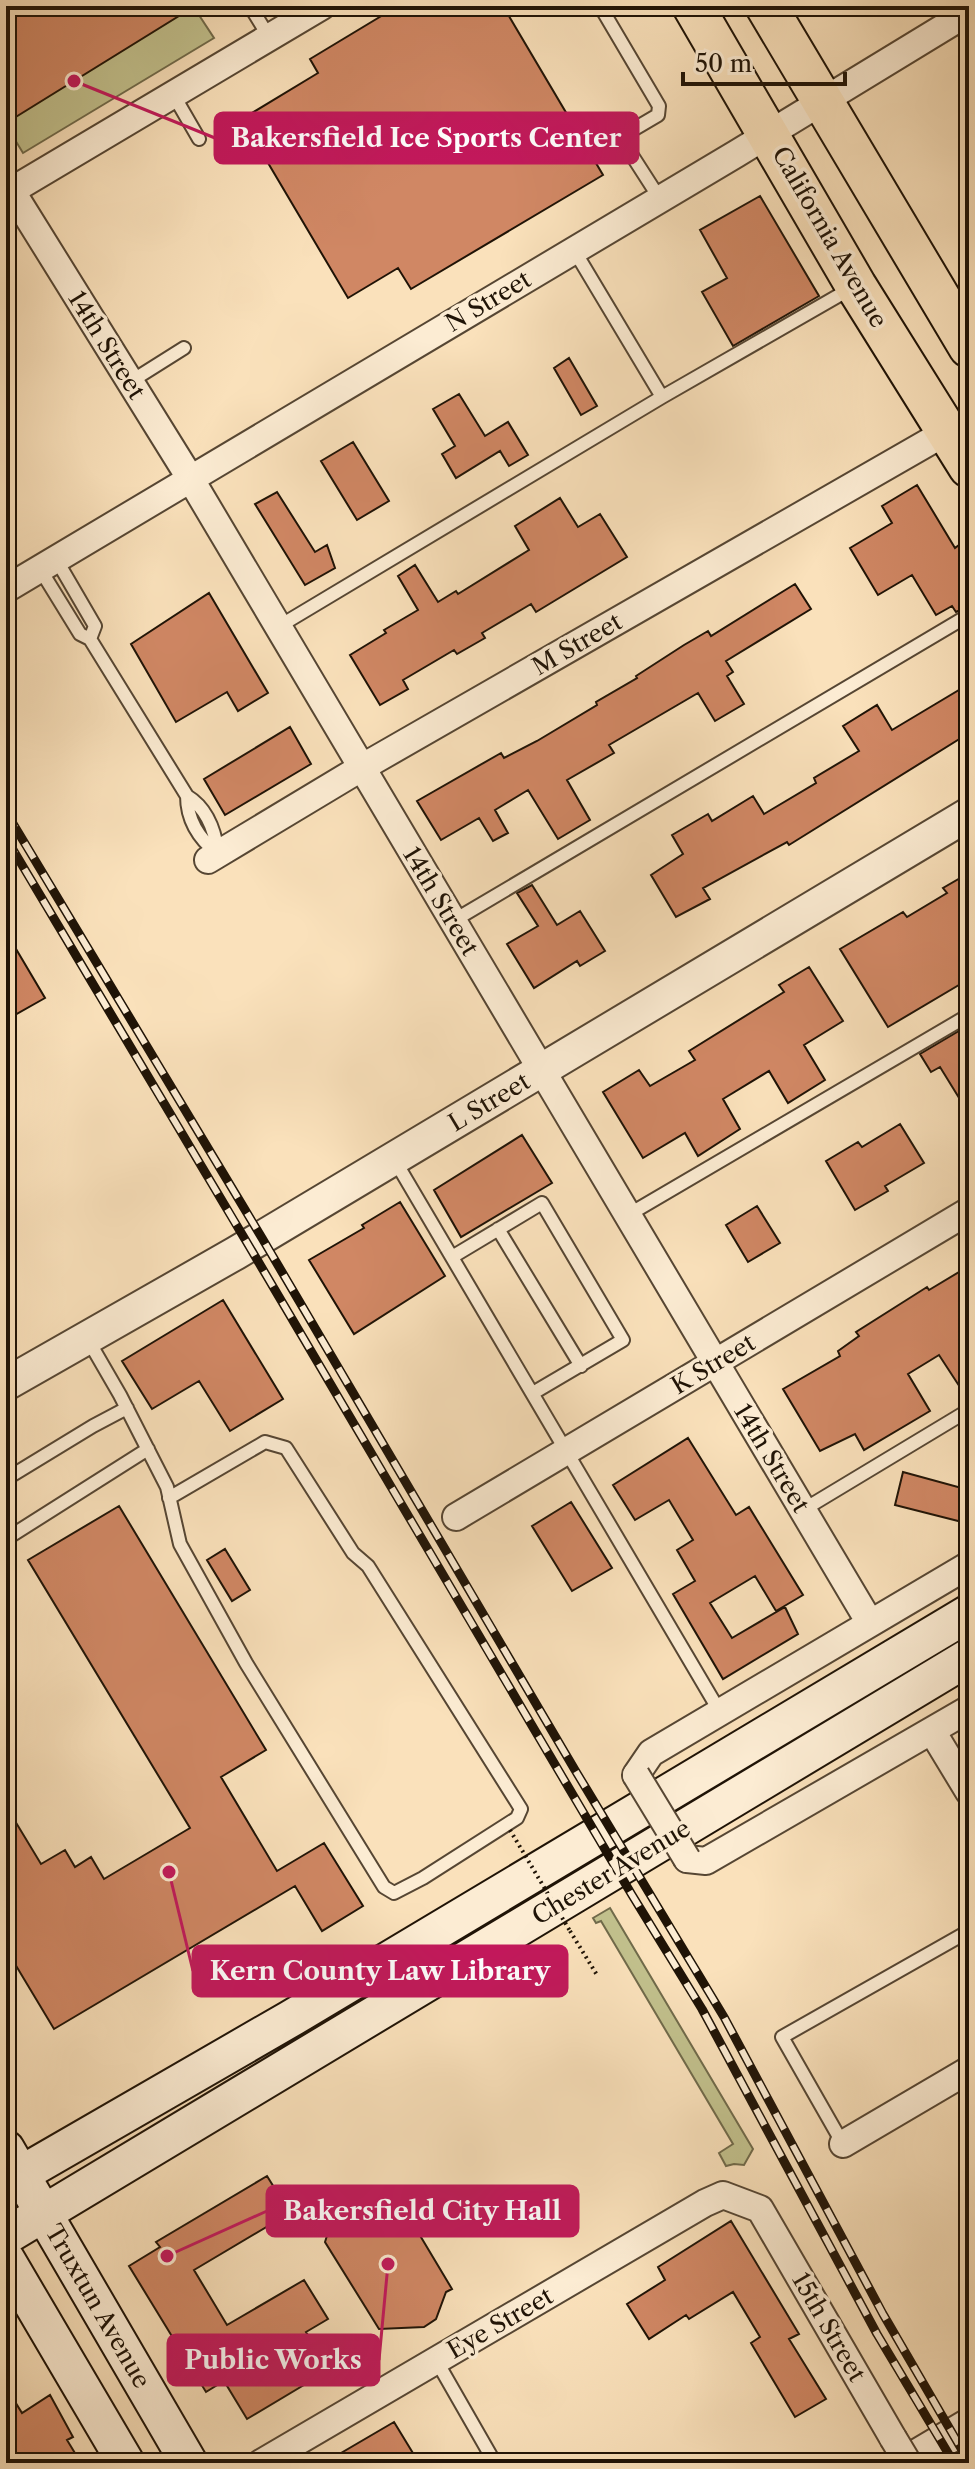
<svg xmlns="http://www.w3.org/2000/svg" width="975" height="2469" viewBox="0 0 975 2469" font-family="'Libre Caslon Text',serif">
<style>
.green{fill:#c2c18d;stroke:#706a4a;stroke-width:2}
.building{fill:#d08764;stroke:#1f1306;stroke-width:2}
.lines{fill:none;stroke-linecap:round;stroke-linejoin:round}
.service-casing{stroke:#564633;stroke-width:16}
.minor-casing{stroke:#564633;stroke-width:30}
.tertiary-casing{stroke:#564633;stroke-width:36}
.secondary-casing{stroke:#1f1306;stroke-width:40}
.primary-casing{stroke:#1f1306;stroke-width:44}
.path{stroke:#1f1306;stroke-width:4;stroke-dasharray:2 4;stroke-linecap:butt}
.service{stroke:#fcecd3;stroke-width:12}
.minor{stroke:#fcecd3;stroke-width:26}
.tertiary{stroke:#fcecd3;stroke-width:32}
.secondary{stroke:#fcecd3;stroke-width:36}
.primary{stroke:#fae1bb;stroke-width:40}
.rail-casing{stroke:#1f1306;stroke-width:9}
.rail{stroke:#fcecd3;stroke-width:6;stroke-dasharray:18;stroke-linecap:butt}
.minor-bridge-casing{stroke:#564633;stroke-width:30;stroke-linecap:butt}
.path-bridge{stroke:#1f1306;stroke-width:4;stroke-dasharray:2 4;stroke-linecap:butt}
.minor-bridge{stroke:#fcecd3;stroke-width:26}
.labels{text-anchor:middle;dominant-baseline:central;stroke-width:7;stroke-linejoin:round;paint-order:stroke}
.street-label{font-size:24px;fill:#1f1306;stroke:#fcecd3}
.leader{fill:none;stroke:#c2185b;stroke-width:3}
.callout-dot{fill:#c2185b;stroke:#fcecd3;stroke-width:3}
.callout{fill:#c2185b;stroke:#c2185b;stroke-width:3}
.callout-label{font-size:26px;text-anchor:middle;font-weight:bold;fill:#fff}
</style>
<rect width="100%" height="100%" fill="#fae1bb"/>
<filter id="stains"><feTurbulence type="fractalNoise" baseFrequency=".0025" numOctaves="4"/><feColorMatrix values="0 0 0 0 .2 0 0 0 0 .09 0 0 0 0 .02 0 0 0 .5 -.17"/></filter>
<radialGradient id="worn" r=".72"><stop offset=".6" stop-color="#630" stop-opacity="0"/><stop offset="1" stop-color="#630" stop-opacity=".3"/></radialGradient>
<path class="green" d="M6,6H193L214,38L23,153L6,125Z
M610,1908L753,2149L744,2165L734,2164L726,2166L719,2153L733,2144L601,1921L596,1923L593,1918Z"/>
<path class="building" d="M6,6H195L6,123Z
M398,6H503L603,175L411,289L398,268L348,298L242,119L318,73L310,59Z
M760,196L819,296L733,346L702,292L727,278L700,230Z
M569,358L597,406L581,415L554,368Z
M459,394L485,436L508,422L528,455L509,466L500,451L456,478L442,454L455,446L433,409Z
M353,442L389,501L357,520L321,461Z
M917,485L955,548L959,545L969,561V606L956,612L952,606L936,615L912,575L878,595L850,548L892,523L882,506Z
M277,492L315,552L327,545L335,568L305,585L255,504Z
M560,498L578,527L600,514L627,557L536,612L531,604L482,633L485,638L457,654L454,650L403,680L408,689L380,705L350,655L386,633L384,630L418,610L398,576L415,565L438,602L456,591L458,594L529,550L515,526Z
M795,584L811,609L726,661L733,672L727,676L744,704L715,721L698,693L609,745L614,753L567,780L590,820L558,839L528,790L495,810L508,833L493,841L479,818L441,840L417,801L501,753L504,758L537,741L597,705L596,702L637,678L636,676L684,645L708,631L711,636Z
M209,593L268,693L238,711L227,692L176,722L131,644Z
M969,684V733L789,845L787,842L703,888L710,899L676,917L651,875L683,854L672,835L708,814L712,821L753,796L764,814L816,783L814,778L859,751L843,726L877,705L892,730Z
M290,727L311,764L225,815L204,779Z
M969,873V979L888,1027L840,949L903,912L907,917L947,893L943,888Z
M532,885L557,925L580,911L605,951L580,966L577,961L534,988L507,944L538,926L517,893Z
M6,932L45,998L6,1020Z
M809,967L843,1021L804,1045L825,1080L788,1103L769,1071L723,1099L740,1129L698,1156L685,1133L643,1158L603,1092L639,1070L650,1086L695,1060L689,1051L784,992L779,985Z
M969,1025V1114L940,1067L931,1072L920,1054Z
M900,1124L924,1163L885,1186L888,1191L855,1210L826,1161L858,1142L862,1147Z
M522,1135L552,1183L461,1237L434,1190Z
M400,1202L445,1276L354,1334L309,1260L364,1228L362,1225Z
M757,1206L780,1243L748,1262L726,1225Z
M969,1266V1401L939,1355L908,1374L930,1411L864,1450L855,1434L820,1451L783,1389L840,1356L838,1351L859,1336L856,1332L927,1287L929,1290Z
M223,1300L283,1399L230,1431L199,1381L152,1409L122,1361Z
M688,1438L736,1515L749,1507L803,1595L776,1611L755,1576L710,1603L732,1638L785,1607L798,1634L723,1679L673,1594L695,1581L677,1550L693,1540L669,1500L635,1520L613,1485Z
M903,1472L969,1490V1510L966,1523L895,1505Z
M571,1502L612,1568L572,1591L532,1526Z
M119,1506L266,1750L221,1777L277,1871L324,1843L363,1906L322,1931L295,1886L54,2029L6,1949V1806L41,1864L65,1850L75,1867L91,1857L104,1879L190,1828L28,1560Z
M225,1549L250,1590L232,1601L207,1560Z
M267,2176L290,2213L194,2270L227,2325L304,2280L328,2319L306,2332L329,2370L247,2419L224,2381L206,2392L129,2266L160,2247L156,2242Z
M351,2194L397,2197L452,2289L446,2292L436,2319L424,2327L379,2329L325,2242L338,2201Z
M731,2221L799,2334L789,2339L826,2399L795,2417L751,2343L760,2337L733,2292L689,2319L686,2315L649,2339L627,2304L665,2280L658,2267Z
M6,2387L22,2413L50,2395L73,2437L67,2440L81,2463H6Z
M394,2422L419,2463H324Z"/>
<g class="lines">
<g class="service-casing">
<path id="service" d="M250,6L269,37
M600,6L659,106L658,115L624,135V143L660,199
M949,6L969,40
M173,94L199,139
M574,250L662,397
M130,382L184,348
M40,569L80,634L90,639L95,626L56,559
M278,627L662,397L850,289
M90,639L187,796C207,808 215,831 218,853
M187,796C187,820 199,839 218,854
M453,921L969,615
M394,1159L720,1712
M628,1215L969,1015
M498,1229L581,1366
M452,1257L542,1203L623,1340L533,1393
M87,1338L120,1395L167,1487L180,1544L246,1663L384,1887L394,1893L423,1878L517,1818L521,1809L368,1566L353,1553L286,1448L265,1442L169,1498
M6,1479L93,1426L127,1408
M803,1510L969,1410
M6,1539L148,1449
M843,2144L782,2037L969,1931
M436,2360L495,2463"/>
</g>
<g class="minor-casing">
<path id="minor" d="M6,182L190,478L870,1623
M11,191L322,6
M6,589L736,154L969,12
M208,860L361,768L948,431
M456,1517L969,1211
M932,1731L969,1792
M636,1775L651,1753L969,1565
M687,1859L706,1861L969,1709
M843,2144L969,2070
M261,2463L705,2203L723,2195L760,2209L893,2438"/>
</g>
<g class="tertiary-casing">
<path id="tertiary" d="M6,1384L236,1253L969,814
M905,2463L969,2425"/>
</g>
<g class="secondary-casing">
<path id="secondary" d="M6,2149L189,2463
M6,2183L290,2019L969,1613
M6,2236L969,1657
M6,2259L126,2463"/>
</g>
<g class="primary-casing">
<path id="primary" d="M693,6L856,286L969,467
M766,6L969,347"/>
</g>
<path class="path" d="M570,1931L597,1975"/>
<use href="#service" class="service"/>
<use href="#minor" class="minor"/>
<use href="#tertiary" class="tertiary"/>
<use href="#secondary" class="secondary"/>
<use href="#primary" class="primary"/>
<g class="rail-casing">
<path id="rail" d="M6,812L262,1238L575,1770L724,2017L883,2314L969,2462
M6,838L249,1246L632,1895L702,2009L877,2334L954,2463"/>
</g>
<use href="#rail" class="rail"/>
<g class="minor-bridge-casing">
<path id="minor-bridge" d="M636,1775L687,1859
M893,2438L908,2463"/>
</g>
<path class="path-bridge" d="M510,1830L570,1931"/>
<use href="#minor-bridge" class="minor-bridge"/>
</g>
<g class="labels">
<g class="street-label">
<text transform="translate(830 237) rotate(60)">California Avenue</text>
<text transform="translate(488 301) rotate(-31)">N Street</text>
<text transform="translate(107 345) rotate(58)">14th Street</text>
<text transform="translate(577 644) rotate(-30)">M Street</text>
<text transform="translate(441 901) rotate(59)">14th Street</text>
<text transform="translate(489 1102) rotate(-31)">L Street</text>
<text transform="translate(713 1364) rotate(-31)">K Street</text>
<text transform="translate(772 1458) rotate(59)">14th Street</text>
<text transform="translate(611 1872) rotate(-31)">Chester Avenue</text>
<text transform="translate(98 2306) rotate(60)">Truxtun Avenue</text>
<text transform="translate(500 2323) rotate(-30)">Eye Street</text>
<text transform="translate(829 2327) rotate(60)">15th Street</text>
</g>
</g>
<path class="leader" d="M74 81L215 138M169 1872L193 1971M167 2256L267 2211M388 2264L379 2360"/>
<g class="callout-dot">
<circle cx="74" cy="81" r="8"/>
<circle cx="169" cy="1872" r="8"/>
<circle cx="167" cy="2256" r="8"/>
<circle cx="388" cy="2264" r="8"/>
</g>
<g class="callout">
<rect x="215" y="113" width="423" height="50" rx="8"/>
<rect x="193" y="1946" width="374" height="50" rx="8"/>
<rect x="267" y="2186" width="311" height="50" rx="8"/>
<rect x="168" y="2335" width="211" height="50" rx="8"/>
</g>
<g class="callout-label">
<text x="426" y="147">Bakersfield Ice Sports Center</text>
<text x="380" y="1980">Kern County Law Library</text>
<text x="422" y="2220">Bakersfield City Hall</text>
<text x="273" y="2369">Public Works</text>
</g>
<rect width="975" height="2469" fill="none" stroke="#fae1bb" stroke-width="32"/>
<rect x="8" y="8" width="959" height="2453" fill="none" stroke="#1f1306" stroke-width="4"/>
<rect x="16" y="16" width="943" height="2437" fill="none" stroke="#1f1306" stroke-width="2"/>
<path d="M683 72v12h162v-12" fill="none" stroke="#1f1306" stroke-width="4"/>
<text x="695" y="72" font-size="24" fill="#1f1306" stroke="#fcecd3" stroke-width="6" paint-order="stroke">50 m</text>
<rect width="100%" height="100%" filter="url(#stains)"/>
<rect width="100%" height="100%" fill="url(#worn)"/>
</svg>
